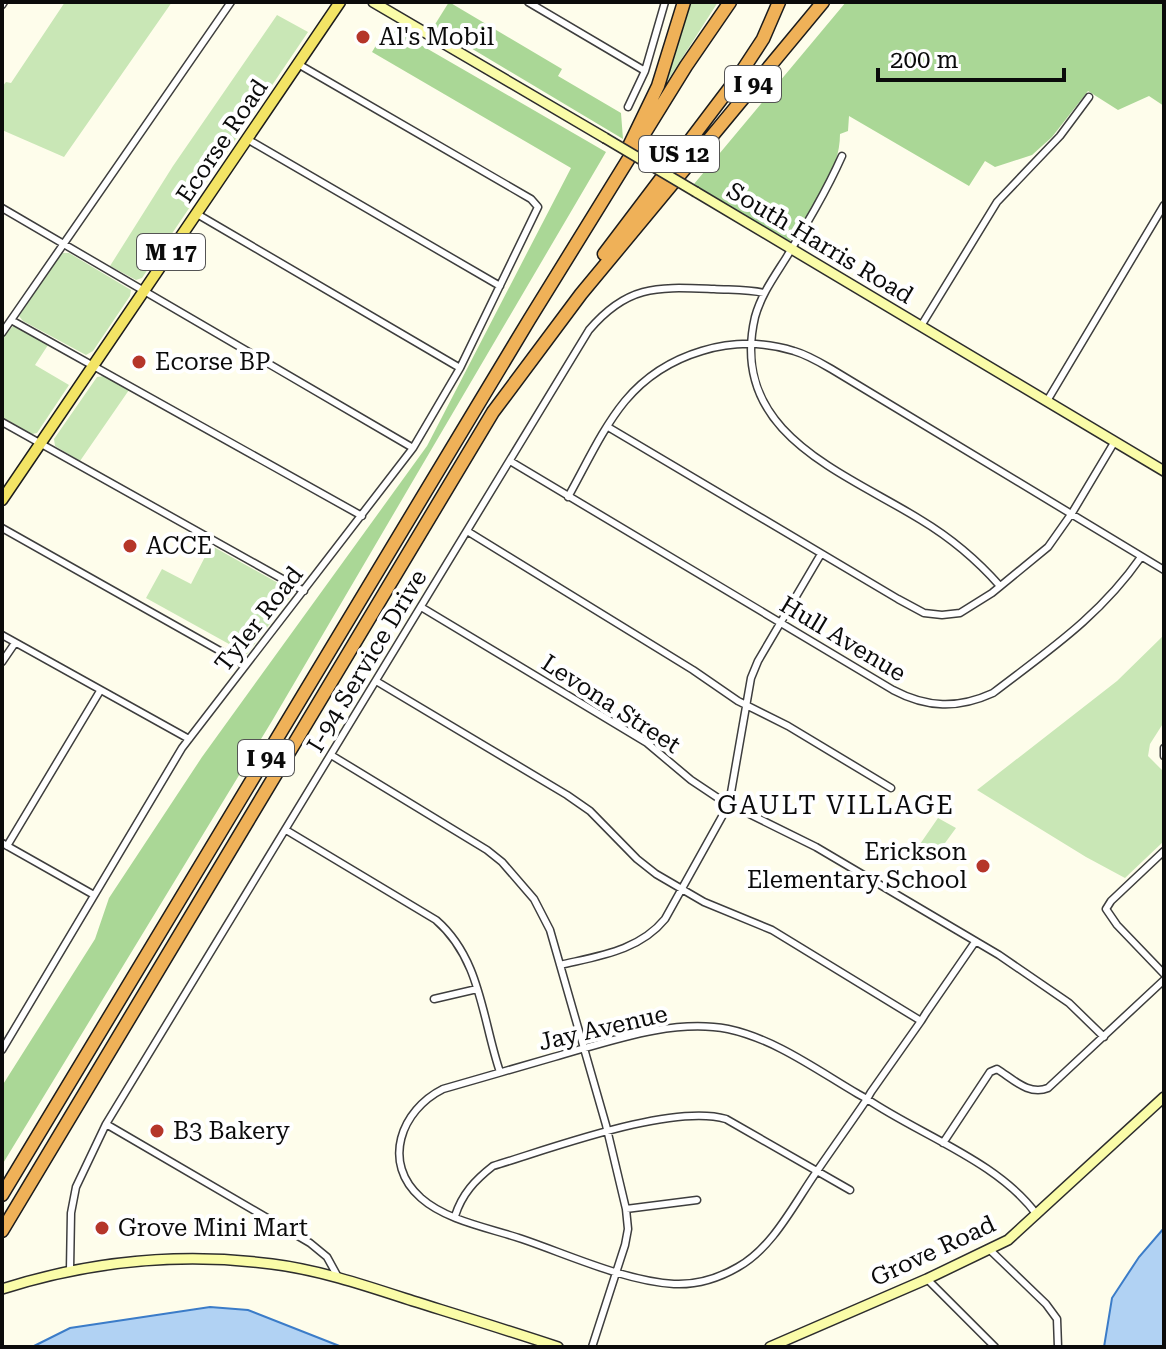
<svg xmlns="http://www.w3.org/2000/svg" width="1166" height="1349" viewBox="0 0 1166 1349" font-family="'Roboto Serif',serif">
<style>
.green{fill:#c9e7b6}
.forest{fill:#aad796}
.water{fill:#b1d2f3;stroke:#3b7cc8;stroke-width:2}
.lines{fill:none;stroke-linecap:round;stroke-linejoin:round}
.minor-casing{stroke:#3e3e3e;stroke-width:9}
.secondary-casing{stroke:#2d2d2d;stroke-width:12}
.primary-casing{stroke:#1c1c1c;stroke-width:13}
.motorway-casing{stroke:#1c1c1c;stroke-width:15}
.minor{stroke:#fff;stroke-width:6}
.secondary{stroke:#fafca8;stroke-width:9}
.primary{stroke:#f3e465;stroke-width:10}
.motorway{stroke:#efb158;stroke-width:12}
.secondary-bridge-casing{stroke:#2d2d2d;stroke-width:12;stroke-linecap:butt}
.secondary-bridge{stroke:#fafca8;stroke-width:9}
.poi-dot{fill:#b53629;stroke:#fff;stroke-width:3}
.labels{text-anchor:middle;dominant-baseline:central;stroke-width:8;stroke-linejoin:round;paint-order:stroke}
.shield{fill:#fff;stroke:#545454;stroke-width:2}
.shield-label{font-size:22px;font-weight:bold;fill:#0b0b0b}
.poi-label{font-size:24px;fill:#0b0b0b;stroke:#fff;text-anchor:start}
.street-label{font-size:24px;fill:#0b0b0b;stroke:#fff}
.neighbourhood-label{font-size:26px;letter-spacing:2px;fill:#0b0b0b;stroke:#fff}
</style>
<rect width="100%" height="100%" fill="#fefdeb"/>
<path class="green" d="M65,2H172L64,157L2,130V87L6,82L11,83Z
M690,2H718L663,88Z
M277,15L308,32L142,278L136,280L110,266L173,166Z
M62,253H69L131,290L130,296L93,351L86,355L23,321L19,316Z
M13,326L48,345L35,365L69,385L37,433L32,434L2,417V339Z
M104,376L129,390L80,461L55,446L54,439L97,377Z
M187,532L294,592L247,654L146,598L162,569L191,584L208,551L181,535Z
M1164,635V722L1150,744L1148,756L1164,772V841L1125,878L1086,857L977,790L1117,681Z
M938,818L956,828L934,858L918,847Z"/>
<path class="forest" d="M449,2L562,69L558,76L621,113L623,139L434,26Z
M846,2H1164V106L1149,96L1118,110L1088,91L1052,137L1032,155L995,167L985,161L969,186L849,116L848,131L840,134C840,172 813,205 794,236L790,241L785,240L694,184Z
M388,26L606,152L272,721L2,1165V1086L95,939L109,898L202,757L427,446L571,168L372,52Z"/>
<path class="water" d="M1164,1228V1347H1104L1112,1298L1139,1257Z
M210,1307L248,1310L342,1347H32L70,1328Z"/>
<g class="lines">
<g class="minor-casing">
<path id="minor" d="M528,2L645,71
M2,5L4,2
M628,107L645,71L665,2
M247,139L500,286
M842,156C826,192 806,225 786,258C774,277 761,295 755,317C728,433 842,471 921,520C951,538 977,560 1000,586
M2,208L413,448
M197,214L460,368
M11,320L362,516
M921,326L997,202L1060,136L1089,97
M2,333L231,2
M1047,401L1164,205
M2,422L304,591
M608,427L898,599L924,613L942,615L960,613L992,593L1048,547L1072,513L1115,441
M510,461L893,690C927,708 958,709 993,693C1049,650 1100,616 1141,557
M568,497C586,465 602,429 625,401C665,353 734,332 794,351C808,355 821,363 833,370L1164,570
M2,528L245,665
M467,531L693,670L738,701L788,726L891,788
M421,607L647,743L691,780L721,800L816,847L999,955L1069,1003L1104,1037
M2,635L189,739
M2,662L15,643
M376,681L567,795L590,811L637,859L656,874L704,902L772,930L921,1021
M1164,748V756
M331,755L487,850L502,862L534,899L550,930L606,1125L626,1209L628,1229L625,1245L592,1347
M286,830L436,920C481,959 482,1019 500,1072
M2,843L94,895
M7,846L100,691
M1164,851L1111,901L1106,909L1117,925L1164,974
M975,942L926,1013L921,1021L871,1092L867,1099C850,1124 832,1149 815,1174C793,1206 772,1248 738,1267C719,1278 696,1285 674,1284C625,1281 569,1255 522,1239C490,1228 447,1221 421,1198C381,1163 401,1110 443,1089C480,1078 517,1068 554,1057C608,1042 672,1018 728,1029C775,1039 817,1070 858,1094L867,1099C920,1135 999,1162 1037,1215
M560,965C598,956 639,951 665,919L729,804L751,678L758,661L821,554
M434,999L477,989
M2,1050L182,748L413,448L460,368L538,207L531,199L298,64
M106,1124L310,1243L327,1257L338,1277
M943,1143L990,1072L997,1069C1013,1079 1029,1096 1048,1088L1164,980
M626,1209L697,1200
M455,1216C462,1194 475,1180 493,1166C550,1149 672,1103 726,1119L850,1190
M990,1250L1046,1304L1057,1319L1058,1347
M70,1270L71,1213L76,1187L106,1124L589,330C628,284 658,287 714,289C731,290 748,289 764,293
M927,1279L995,1347"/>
</g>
<g class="secondary-casing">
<path id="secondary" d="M373,2L605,138
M696,192L1164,471
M2,1289C90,1261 180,1252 272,1264C320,1270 367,1286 413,1301C461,1316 510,1331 558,1347
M770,1347L927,1279L1008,1240L1164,1097"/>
</g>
<g class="primary-casing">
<path id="primary" d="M2,500L340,2"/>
</g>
<g class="motorway-casing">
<path id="motorway" d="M629,146L658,86L684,2
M604,254L738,77L763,39L779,2
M2,1195L529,320L686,66L730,2
M2,1231L493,412L581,294L823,2"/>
</g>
<use href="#minor" class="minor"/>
<use href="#secondary" class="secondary"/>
<use href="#primary" class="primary"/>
<use href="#motorway" class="motorway"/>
<g class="secondary-bridge-casing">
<path id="secondary-bridge" d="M605,138L696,192"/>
</g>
<use href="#secondary-bridge" class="secondary-bridge"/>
</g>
<g class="poi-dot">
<circle cx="363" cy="37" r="8"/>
<circle cx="139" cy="362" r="8"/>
<circle cx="130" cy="546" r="8"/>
<circle cx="983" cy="866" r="8"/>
<circle cx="157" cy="1131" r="8"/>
<circle cx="102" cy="1228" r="8"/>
</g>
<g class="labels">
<g class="shield">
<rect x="725" y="66" width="56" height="36" rx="6"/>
<rect x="639" y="136" width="80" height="36" rx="6"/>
<rect x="137" y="234" width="68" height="36" rx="6"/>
<rect x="238" y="740" width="56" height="36" rx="6"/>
</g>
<g class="shield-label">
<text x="753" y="84">I 94</text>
<text x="679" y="154">US 12</text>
<text x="171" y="252">M 17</text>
<text x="266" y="758">I 94</text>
</g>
<g class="poi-label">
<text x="379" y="37">Al's Mobil</text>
<text x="155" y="362">Ecorse BP</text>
<text x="146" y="546">ACCE</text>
<text x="967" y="852" text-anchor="end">Erickson<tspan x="967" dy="28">Elementary School</tspan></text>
<text x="173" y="1131">B3 Bakery</text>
<text x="118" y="1228">Grove Mini Mart</text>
</g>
<g class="street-label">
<text transform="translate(222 141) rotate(-56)">Ecorse Road</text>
<text transform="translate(820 243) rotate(31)">South Harris Road</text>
<text transform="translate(259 619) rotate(-52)">Tyler Road</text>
<text transform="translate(843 639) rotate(31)">Hull Avenue</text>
<text transform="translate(367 661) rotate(-59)">I-94 Service Drive</text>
<text transform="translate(611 704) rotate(33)">Levona Street</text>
<text transform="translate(603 1028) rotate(-13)">Jay Avenue</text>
<text transform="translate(933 1251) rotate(-25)">Grove Road</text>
</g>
<g class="neighbourhood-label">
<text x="836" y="805">GAULT VILLAGE</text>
</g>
</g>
<rect width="1166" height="1349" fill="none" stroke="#0b0b0b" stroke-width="8"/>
<path d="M878 68v12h186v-12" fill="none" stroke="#0b0b0b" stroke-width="4"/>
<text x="890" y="68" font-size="24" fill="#0b0b0b" stroke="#ffffff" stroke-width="6" paint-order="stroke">200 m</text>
</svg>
